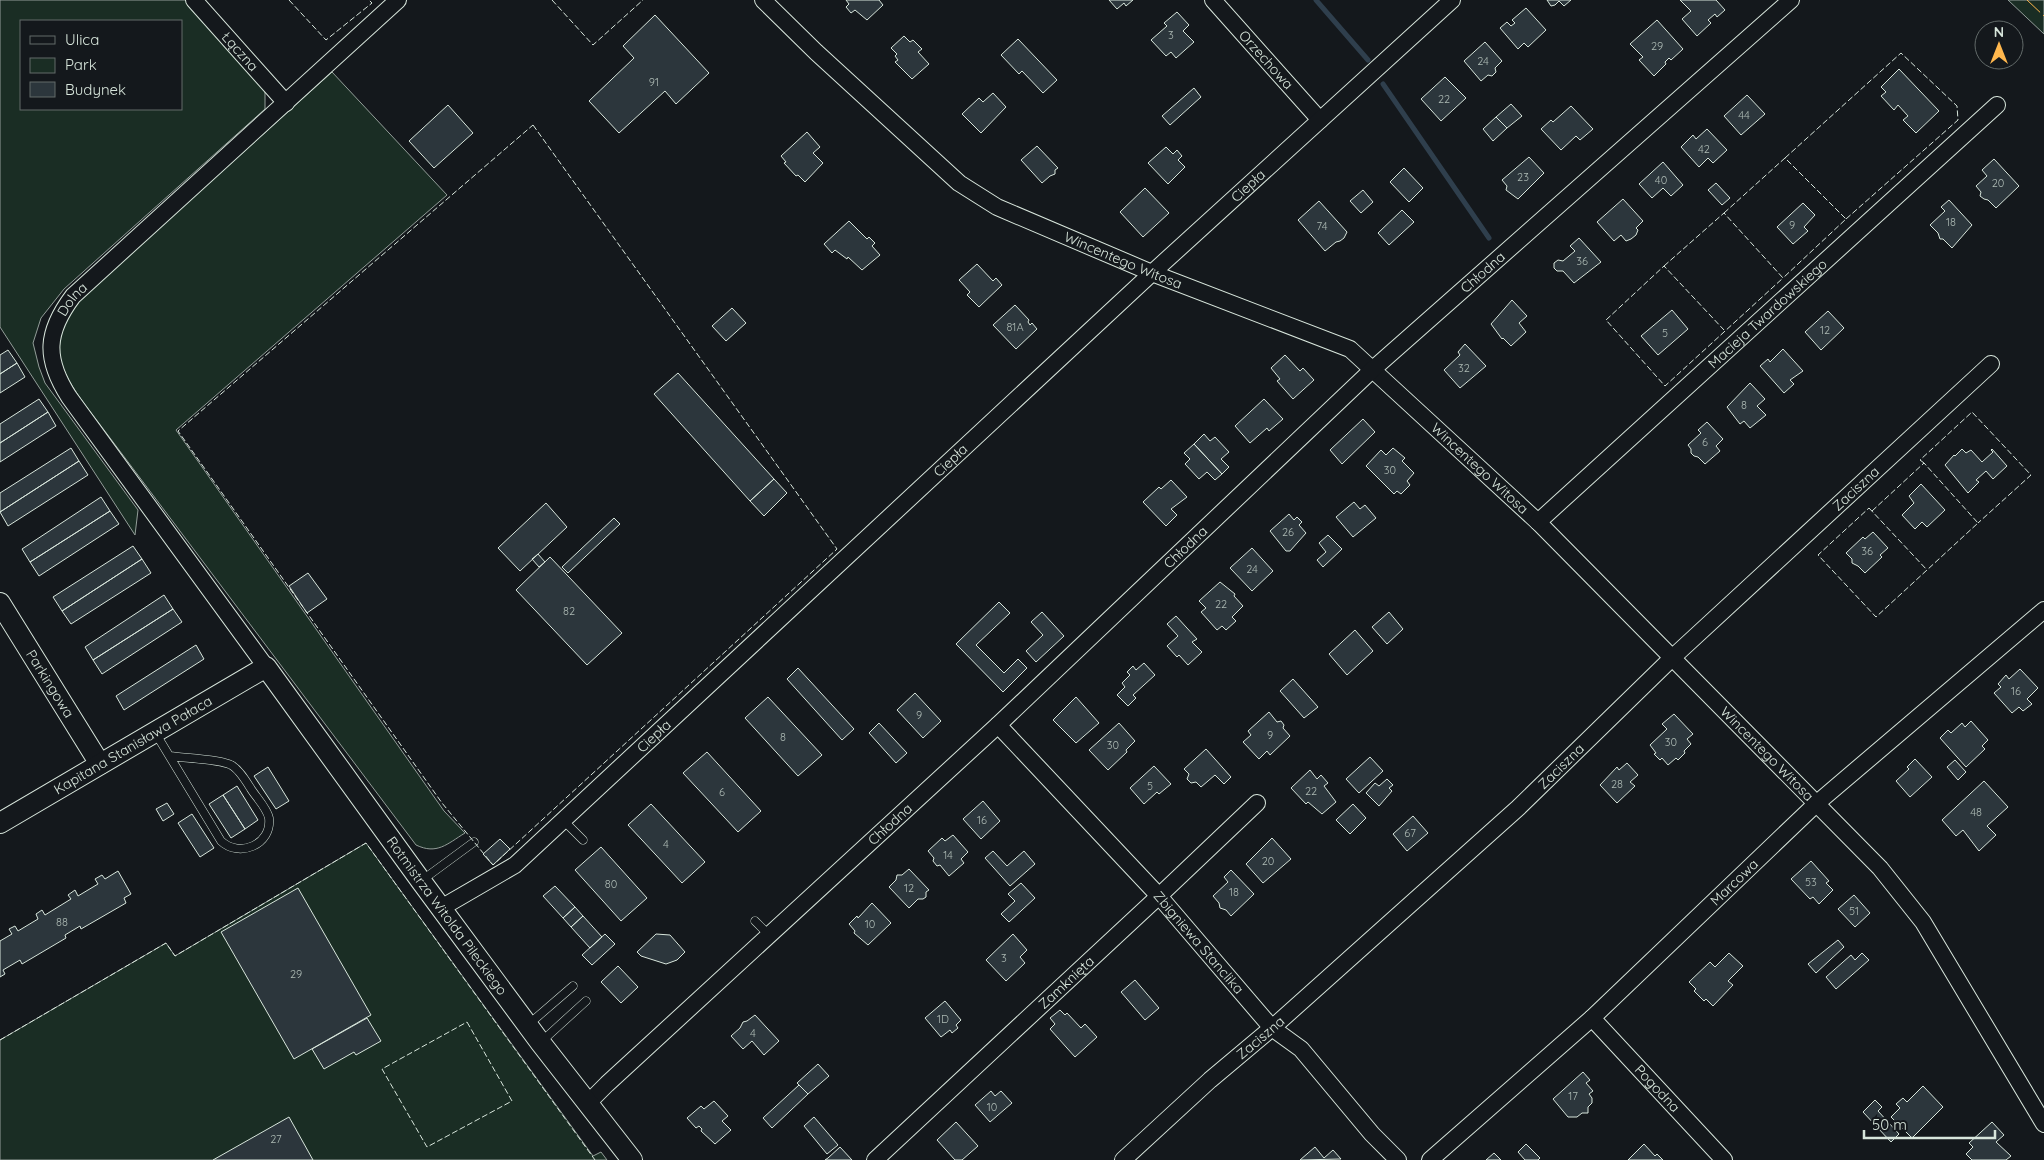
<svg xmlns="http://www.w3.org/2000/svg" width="2044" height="1160" viewBox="0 0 2044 1160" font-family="Quicksand,sans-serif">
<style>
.green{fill:#1a2d24;stroke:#939e99;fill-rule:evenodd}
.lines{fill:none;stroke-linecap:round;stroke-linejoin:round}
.stream{stroke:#2f3f4d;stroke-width:5}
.building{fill:#2c363c;stroke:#d8e6dc}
.service-casing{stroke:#d8e6dc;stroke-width:9}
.minor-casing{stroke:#d8e6dc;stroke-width:18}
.tertiary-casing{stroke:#d8e6dc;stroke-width:22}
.service{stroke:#14181c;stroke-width:8}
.minor{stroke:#14181c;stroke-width:16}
.tertiary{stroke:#14181c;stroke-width:20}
.fence{stroke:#d8e6dc;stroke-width:1;stroke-dasharray:6 2.5;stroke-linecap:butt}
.power{stroke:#ffb74d;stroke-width:1;stroke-dasharray:18 4 2.5 4;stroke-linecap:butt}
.labels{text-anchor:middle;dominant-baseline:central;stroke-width:4;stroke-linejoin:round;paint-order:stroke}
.number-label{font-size:11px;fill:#adbab4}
.street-label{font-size:14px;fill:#d8e6dc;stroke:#14181c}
</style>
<rect width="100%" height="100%" fill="#14181c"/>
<path class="green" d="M0,0H185L265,89V109L64,289L41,318L33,343L39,367L45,383L138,510L135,535L0,327ZM21,21H181V109H21Z
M2008,0H2044V34Z
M332,72L447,195L176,430L444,811L465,833C447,844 437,855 416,845L101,426C82,400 48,363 61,328C64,319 71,311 75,304Z
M366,843L593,1156L601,1152L607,1160H0V1040L166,943L175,956Z"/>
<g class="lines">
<path class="stream" d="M1316,0L1368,60
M1383,84L1489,238"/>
</g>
<path class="building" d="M846,0H879L883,5L867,20L855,10L851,13L846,7L849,4Z
M1109,0H1133L1126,6L1124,3L1117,9Z
M1547,0H1571L1564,6L1559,1L1555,5L1551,6Z
M1680,0H1716L1725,10L1717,17L1715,14L1708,20L1711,23L1697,36L1682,19L1691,11Z
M1526,8L1546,30L1528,47L1524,43L1518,49L1500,28L1507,22L1511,26L1515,23L1512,20Z
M1177,12L1189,25L1183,31L1194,42L1176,58L1171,52L1166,56L1151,40L1167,26L1164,23Z
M655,15L709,73L676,104L665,91L619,133L589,101L634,58L623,46Z
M1657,20L1683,49L1671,60L1669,58L1665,62L1666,64L1654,76L1639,60L1643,57L1630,44Z
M904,36L910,42L913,40L922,49L918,52L929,64L912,79L895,62L898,60L895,56L897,54L891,48Z
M1018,39L1057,80L1043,93L1022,71L1019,74L1001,55Z
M1485,42L1502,61L1495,68L1496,72L1492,76L1488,75L1481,81L1464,61Z
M1899,69L1939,111L1916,133L1903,120L1908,116L1898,105L1894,110L1881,96L1886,92L1881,87Z
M1445,77L1466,98L1441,121L1421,99Z
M1194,88L1201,97L1170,125L1162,116Z
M993,93L1006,107L981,133L962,114L979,98L983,102Z
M1747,95L1765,114L1741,135L1724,116Z
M1511,104L1522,116L1507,128L1496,117Z
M448,105L473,133L434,168L409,141Z
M1571,106L1593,129L1580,140L1576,136L1561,150L1541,129L1551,120L1553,122Z
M1496,117L1507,128L1493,141L1483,129Z
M1707,129L1727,150L1713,163L1708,158L1699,167L1681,147L1693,135L1696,139Z
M807,132L820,147L813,153L823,163L805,182L798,175L796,176L784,163L786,162L781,156Z
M1037,146L1058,168L1055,170V174L1050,176L1042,183L1021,160Z
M1166,147L1173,154L1177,150L1182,156L1178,160L1185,167L1168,184L1148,163Z
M1529,157L1544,173L1518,199L1506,190L1507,186L1502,180Z
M1994,159L2019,186L1996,208L1988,200L1984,199L1980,196L1981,192L1976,186L1987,176L1982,170Z
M1663,162L1683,185L1671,196L1663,188L1652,198L1639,184Z
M1404,168L1423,188L1409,202L1390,182Z
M1716,183L1730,198L1722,205L1708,190Z
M1145,188L1169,213L1143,237L1120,212Z
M1363,190L1373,202L1361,213L1350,201Z
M1623,199L1643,221L1636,228L1638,230L1636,235L1631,239L1626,241L1621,235L1614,241L1597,222Z
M1949,200L1972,225L1952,248L1943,239H1940L1938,233L1930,225L1945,211L1941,207Z
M1319,201L1347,232L1344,238L1340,241L1336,242L1325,251L1298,220Z
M1803,203L1815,215L1804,227L1808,231L1793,244L1777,227Z
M1402,210L1414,222L1389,245L1378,233Z
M849,221L867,239L869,237L875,243L872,246L880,255L862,270L848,257L847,259L835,250L832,253L824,244Z
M1579,238L1601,262L1574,283L1563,271H1557L1554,268V263L1558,260L1563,261L1575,251L1570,246Z
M977,264L993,281L996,278L1002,285L979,307L967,295L970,292L959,280Z
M1512,300L1527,316L1519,323L1526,332L1511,346L1503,338L1502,339L1491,324Z
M1015,305L1029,320L1028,322L1030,325L1032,323L1037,329L1016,349L993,325Z
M732,308L746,323L726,341L712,326Z
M1672,310L1688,329L1658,355L1641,336Z
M1828,311L1844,328L1821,350L1805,332Z
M1465,344L1486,366L1460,388L1444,370L1460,355L1458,352Z
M1783,349L1803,371L1790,380L1794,384L1784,393L1760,366L1768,359L1770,362Z
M8,350L17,363L0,374V355Z
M1285,355L1300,371L1303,368L1314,380L1293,399L1277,381L1280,379L1271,368Z
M17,363L25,377L0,393V374Z
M678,373L774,479L750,501L654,394Z
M1750,383L1765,399L1757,406L1766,415L1750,428L1744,421L1740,424L1727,407Z
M39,399L48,412L0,443V424Z
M1264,399L1283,419L1269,431L1267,428L1250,443L1235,426Z
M48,412L56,426L0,462V443Z
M1363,419L1375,432L1342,464L1330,450Z
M1707,422L1723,439L1716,446L1720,451L1705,464L1698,457L1694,456L1691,453V449L1688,445L1701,433L1698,430Z
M1204,434L1210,441L1215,437L1229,452L1221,459L1229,467L1222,474L1194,444Z
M1194,444L1222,474L1215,480L1207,472L1199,479L1185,464L1190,459L1184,453Z
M71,448L79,461L0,512V493Z
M1393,448L1405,458L1402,461L1414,473L1407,481L1410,485L1401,494L1397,491L1394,494L1366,466L1381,450L1386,455Z
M1962,449L1966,453L1971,450L1982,462L1993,452L1991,450L1992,449L2007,466L1993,479L1986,471L1976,480L1979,482L1968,493L1945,465L1954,455L1955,456Z
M79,461L88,475L8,526L0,512Z
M774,479L787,493L764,516L750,501Z
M1171,480L1187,497L1171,509L1177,515L1166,526L1143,502L1159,487L1161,489Z
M1921,484L1945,510L1927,527L1922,522L1915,529L1902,515L1914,503L1909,496Z
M101,497L110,511L30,562L22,549Z
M1354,502L1360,509L1365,505L1376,518L1353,537L1336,517Z
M546,503L567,527L520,571L498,548Z
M110,511L119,524L39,576L30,562Z
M1289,514L1294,520L1297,517L1302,522L1299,525L1306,533L1290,551H1286L1270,531Z
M614,518L620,524L568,573L562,567Z
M1873,532L1888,548L1880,555L1882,557L1865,573L1858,566L1852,563V559L1846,553L1863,537L1865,539Z
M1328,535L1342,549L1323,567L1317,560L1326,552L1319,543Z
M133,546L142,559L62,611L53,597Z
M1252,548L1273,571L1252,591L1230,568Z
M538,554L545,562L539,567L532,559Z
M550,557L622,633L587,665L516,590Z
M142,559L151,573L71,624L62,611Z
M308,573L327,599L307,613L289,586Z
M1220,582L1235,594L1234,596L1243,606L1232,617L1236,621L1226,630L1222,626L1217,630L1201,612L1206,608L1199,601Z
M164,595L173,609L93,660L85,647Z
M999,602L1010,613L976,645L1004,673L1018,659L1027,668L1003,692L956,644Z
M173,609L182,622L102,674L93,660Z
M1042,612L1064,636L1036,662L1026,651L1043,635L1031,622Z
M1389,612L1403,629L1387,644L1372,627Z
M1176,616L1197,639L1192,642L1202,652L1188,665L1179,655L1177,657L1167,646L1178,636L1167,624Z
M1355,630L1373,651L1347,675L1329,654Z
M196,645L204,659L124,710L116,696Z
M1144,663L1155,675L1133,695L1136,698L1128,706L1117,695L1125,687L1122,683L1130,675L1127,672L1133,666L1136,670Z
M798,668L854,729L842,740L787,679Z
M2020,669L2038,688L2027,699L2032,704L2023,711L2019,707L2012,713L1994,693L2001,687L1998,684L2006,675L2009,679Z
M1293,679L1318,707L1304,718L1280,691Z
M915,693L941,721L923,738L897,710Z
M768,697L822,755L798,776L745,718Z
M1076,697L1099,723L1076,743L1053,720Z
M1269,712L1277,722L1281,721L1284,725L1283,728L1290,736L1270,755L1267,751L1259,759L1243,742L1251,735L1248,731Z
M1674,714L1693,734L1687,739L1691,744L1684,751L1685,753L1678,760L1676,758L1668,765L1662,758L1660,760L1654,754L1656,753L1650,745L1667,729L1662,724Z
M1971,721L1988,740L1982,746L1985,749L1966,767L1940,738L1948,730L1951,733L1962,723L1965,727Z
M879,723L907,753L896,763L869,733Z
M1119,723L1135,741L1126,750L1127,752L1108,770L1089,750Z
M1206,749L1231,777L1224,784L1215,775L1201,787L1196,782L1191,783L1187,779L1189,774L1184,769Z
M707,752L761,811L738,832L683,773Z
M1370,757L1383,771L1359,793L1346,779Z
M1915,759L1932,777L1910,797L1896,781L1909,769L1907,767Z
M1955,760L1966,772L1958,780L1947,767Z
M1627,763L1638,775L1630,782L1635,786L1617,803L1600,785L1617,767L1619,770Z
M1154,766L1171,784L1159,794L1157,792L1144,804L1130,788Z
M268,767L289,801L276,809L254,776Z
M1310,770L1317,779L1321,775L1328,783L1324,786L1336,802L1322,814L1308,802L1306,804L1291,788Z
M1387,779L1393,785L1389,788L1392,791L1379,806L1366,793L1375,783L1379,786Z
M1984,781L2008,807L1987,826L1996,835L1979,851L1963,830L1956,836L1942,820Z
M237,786L258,820L245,829L223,795Z
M223,795L245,829L231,838L209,804Z
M983,801L1000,821L981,839L963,819Z
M167,803L174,814L163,821L156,809Z
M651,804L705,862L682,883L628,825Z
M1353,804L1366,818L1350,834L1336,820Z
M192,814L214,848L200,857L178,823Z
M1413,816L1428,833L1407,851L1393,834Z
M953,835L968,852L961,859L964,863L949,876L940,865L937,866L933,861L934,858L928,851L942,838L945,841Z
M1272,838L1291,859L1263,883L1246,864Z
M500,839L510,849L493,865L483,854Z
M601,847L647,898L621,921L575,870Z
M993,851L1007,866L1024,851L1035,864L1010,886L985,858Z
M1811,861L1829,881L1826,883L1833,890L1819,904L1813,897L1810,899L1791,879Z
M909,869L929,890L926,892V897L923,899H918L909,908L889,887L896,880L897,875H902Z
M1231,870L1254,894L1231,916L1226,910L1220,908L1219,903L1213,896L1228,882L1224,877Z
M118,871L131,894L124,898L126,903L81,929L80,926L65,935L66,938L22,964L20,960L3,970L5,974L0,977V941L12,934L9,929L15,926L18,931L38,919L36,914L42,910L45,915L71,899L68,895L75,890L78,896L98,884L95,879L102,875L105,879Z
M1021,883L1035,898L1009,922L1001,914L1015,901L1008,894Z
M555,886L575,907L563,918L543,896Z
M298,888L371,1015L294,1059L221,932Z
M1854,895L1870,913L1855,927L1838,909Z
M872,903L891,923L868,945L854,933L855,931L849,924L857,916L858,918Z
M575,907L583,916L571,927L563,918Z
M583,916L602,937L590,948L571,927Z
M605,934L615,944L592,965L582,955Z
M656,934L670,935L685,952L677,960L666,964L641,956L637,952Z
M1013,934L1027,950L1020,957L1025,963L1006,981L986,960Z
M1838,940L1844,947L1816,973L1808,964Z
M1729,953L1743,966L1728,981L1733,985L1713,1006L1706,999L1704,1001L1694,991L1696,989L1689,982L1710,962L1715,967Z
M1862,953L1869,960L1836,989L1826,977L1851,955L1855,960Z
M618,966L638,987L621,1003L601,982Z
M1135,980L1159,1008L1145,1020L1121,992Z
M945,1001L961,1020L956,1025L958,1028L952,1033L950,1030L941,1037L925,1018Z
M1060,1010L1065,1015L1067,1013L1081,1028L1085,1024L1097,1037L1075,1057L1050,1029L1055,1024L1050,1018Z
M755,1015L779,1041L764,1055L752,1041L743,1049L731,1036L740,1028L743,1022L747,1021Z
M367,1018L381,1041L356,1055L354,1052L324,1069L312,1049Z
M818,1064L829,1076L808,1094L797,1083Z
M1583,1072L1590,1080L1586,1083L1593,1091L1589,1094L1592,1098V1103L1588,1107V1113H1582L1577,1117H1568L1553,1099Z
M799,1085L808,1094L772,1128L763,1118Z
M1923,1086L1943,1107L1912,1138L1891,1117L1900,1108L1896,1104L1903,1098L1907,1102Z
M991,1091L995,1096L1001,1091L1012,1103L990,1122L975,1105Z
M1875,1100L1882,1107L1878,1111L1899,1134L1891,1142L1863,1112Z
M714,1101L728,1116L722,1121L731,1130L715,1144L701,1131L702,1129L699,1126L696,1128L687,1118L701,1106L704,1109Z
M289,1117L313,1160H213Z
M814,1117L838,1145L827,1154L804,1126Z
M956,1122L978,1146L962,1160H955L937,1140Z
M1992,1122L2004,1135L1996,1142L2011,1156L2006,1160H1972L1966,1154L1973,1147L1969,1143Z
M1526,1144L1540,1158L1538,1160H1525L1518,1152Z
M1644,1144L1655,1156L1657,1154L1663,1160H1628Z
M840,1147L852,1160H825L828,1158Z
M1315,1147L1324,1158L1333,1150L1341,1159L1300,1160Z
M1494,1153L1501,1160H1486Z"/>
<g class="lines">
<g class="service-casing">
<path id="service" d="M156,734L221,841C239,858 272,845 269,818C267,808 256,797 251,789C246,781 239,769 231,765C221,759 183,758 170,756
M563,820L583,840
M421,881L474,842
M755,921L768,934
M529,1024L573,986
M541,1042L586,1001"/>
</g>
<g class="minor-casing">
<g id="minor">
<path id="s1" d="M194,0L286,103"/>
<path id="s2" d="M763,0L816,52L959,183L997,207L1152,273L1350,349L1538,522L1880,868L1923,922L2044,1124"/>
<path id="s3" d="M1213,0L1320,120"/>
<path id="s4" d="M1538,522L1997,105"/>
<path id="s5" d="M266,667L69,397C44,358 46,332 73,296L398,0"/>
<path id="s6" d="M998,725L1159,896L1272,1028L1301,1049L1372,1134L1398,1160"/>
<path id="s7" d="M441,908L515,865L1152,273L1452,0"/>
<path id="s8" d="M1592,1018L1724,1160"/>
<path id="s9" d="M588,1103L607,1084L998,725L1372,370L1791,0"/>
<path id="s10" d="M875,1160L1159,896L1257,803"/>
<path id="s11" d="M1123,1160L1210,1080L1272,1028L1518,808L1672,658L1991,364"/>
<path id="s12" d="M1430,1160L1592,1018L1816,804L2044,610"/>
</g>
</g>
<g class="tertiary-casing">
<g id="tertiary">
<path id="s13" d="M0,603L100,764"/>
<path id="s14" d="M0,823L266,667L421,881L540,1042L632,1160"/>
</g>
</g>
<use href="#service" class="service"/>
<use href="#minor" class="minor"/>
<use href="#tertiary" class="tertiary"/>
<path class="fence" d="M289,0L326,40L372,3L369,0
M552,0L593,45L643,0
M533,125L837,549L493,865L442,803L178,431Z
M1785,158L1901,53L1957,106L1958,120L1846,219
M1724,213L1785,158L1846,219L1783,278
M1664,266L1724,213L1783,278L1665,386L1606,320L1664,266L1724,330
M1924,463L1920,460L1972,412L2031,475L1978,523
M1869,508L1927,570L1876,617L1818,555Z
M1872,511L1924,463L1978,523L1927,570
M467,1022L512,1101L427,1147L382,1069Z
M0,1040L166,943L175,956L366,843L595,1160"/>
<path class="power" d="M2027,0L2044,16"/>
</g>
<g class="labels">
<g class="number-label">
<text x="1171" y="35">3</text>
<text x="1657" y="46">29</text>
<text x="1483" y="61">24</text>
<text x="654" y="82">91</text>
<text x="1444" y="99">22</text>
<text x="1744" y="115">44</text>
<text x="1704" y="149">42</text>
<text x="1523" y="177">23</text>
<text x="1661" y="180">40</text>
<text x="1998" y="183">20</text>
<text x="1951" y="222">18</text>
<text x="1792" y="225">9</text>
<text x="1322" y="226">74</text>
<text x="1582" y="261">36</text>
<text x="1015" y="327">81A</text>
<text x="1825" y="330">12</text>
<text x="1665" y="333">5</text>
<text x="1464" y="368">32</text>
<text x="1744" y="405">8</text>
<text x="1705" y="442">6</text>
<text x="1390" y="470">30</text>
<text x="1288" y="532">26</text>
<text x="1867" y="551">36</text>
<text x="1252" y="569">24</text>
<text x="1221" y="604">22</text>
<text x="569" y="611">82</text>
<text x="2016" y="691">16</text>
<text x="919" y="715">9</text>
<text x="1270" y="735">9</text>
<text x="783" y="737">8</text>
<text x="1671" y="742">30</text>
<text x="1113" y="745">30</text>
<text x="1617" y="784">28</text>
<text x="1150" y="786">5</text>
<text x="1311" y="791">22</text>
<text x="722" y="792">6</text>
<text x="1976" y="812">48</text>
<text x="982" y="820">16</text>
<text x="1410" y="833">67</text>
<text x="666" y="844">4</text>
<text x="948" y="855">14</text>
<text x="1268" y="861">20</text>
<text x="1811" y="882">53</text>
<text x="611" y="884">80</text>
<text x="909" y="888">12</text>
<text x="1234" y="892">18</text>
<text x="1854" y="911">51</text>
<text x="62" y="922">88</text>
<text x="870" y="924">10</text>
<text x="1004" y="958">3</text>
<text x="296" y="974">29</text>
<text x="943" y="1019">1D</text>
<text x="753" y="1033">4</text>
<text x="1573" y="1096">17</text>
<text x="992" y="1107">10</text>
<text x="276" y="1139">27</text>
</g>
<g class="street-label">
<text stroke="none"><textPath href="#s1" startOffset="69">Łączna</textPath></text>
<text stroke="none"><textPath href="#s3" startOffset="80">Orzechowa</textPath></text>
<text stroke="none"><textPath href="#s7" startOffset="1085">Ciepła</textPath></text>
<text stroke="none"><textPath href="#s2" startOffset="450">Wincentego Witosa</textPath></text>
<text stroke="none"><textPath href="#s9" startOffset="1221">Chłodna</textPath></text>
<text stroke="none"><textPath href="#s5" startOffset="441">Dolna</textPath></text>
<text stroke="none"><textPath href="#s4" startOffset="310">Macieja Twardowskiego</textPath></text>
<text stroke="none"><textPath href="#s7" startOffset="680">Ciepła</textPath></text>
<text stroke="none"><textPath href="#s2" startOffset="870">Wincentego Witosa</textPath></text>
<text stroke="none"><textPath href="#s11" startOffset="994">Zaciszna</textPath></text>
<text stroke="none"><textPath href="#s9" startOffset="816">Chłodna</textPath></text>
<text stroke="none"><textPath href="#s13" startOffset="95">Parkingowa</textPath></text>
<text stroke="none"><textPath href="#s7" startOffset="275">Ciepła</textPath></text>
<text stroke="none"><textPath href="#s14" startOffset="154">Kapitana Stanisława Pałaca</textPath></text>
<text stroke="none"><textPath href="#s2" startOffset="1275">Wincentego Witosa</textPath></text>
<text stroke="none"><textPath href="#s11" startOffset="589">Zaciszna</textPath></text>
<text stroke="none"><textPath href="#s9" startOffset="411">Chłodna</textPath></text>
<text stroke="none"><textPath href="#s12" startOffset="412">Marcowa</textPath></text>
<text stroke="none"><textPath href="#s14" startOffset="616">Rotmistrza Witolda Pileckiego</textPath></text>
<text stroke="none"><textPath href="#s6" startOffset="296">Zbigniewa Stanclika</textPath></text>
<text stroke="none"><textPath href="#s10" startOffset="261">Zamknięta</textPath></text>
<text stroke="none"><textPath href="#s11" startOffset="184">Zaciszna</textPath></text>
<text stroke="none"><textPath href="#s8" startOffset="96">Pogodna</textPath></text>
</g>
</g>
<rect x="20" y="20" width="162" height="90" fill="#14181c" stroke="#626a69"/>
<rect x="30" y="36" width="25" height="8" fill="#14181c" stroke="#626a69"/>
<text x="65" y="45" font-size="15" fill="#d8e6dc">Ulica</text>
<rect x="30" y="58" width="25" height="15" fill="#1a2d24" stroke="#626a69"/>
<text x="65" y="70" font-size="15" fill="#d8e6dc">Park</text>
<rect x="30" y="82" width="25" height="15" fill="#2c363c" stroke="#626a69"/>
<text x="65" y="95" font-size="15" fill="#d8e6dc">Budynek</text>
<g transform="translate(1999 45)"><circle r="24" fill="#14181c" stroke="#626a69"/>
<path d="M0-4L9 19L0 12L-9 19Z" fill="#ffb74d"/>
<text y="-8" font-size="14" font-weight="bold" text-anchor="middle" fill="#d8e6dc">N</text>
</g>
<path d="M1864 1130v8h131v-8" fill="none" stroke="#d8e6dc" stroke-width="2.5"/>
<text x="1872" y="1130" font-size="15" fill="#d8e6dc" stroke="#14181c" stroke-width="4" paint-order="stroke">50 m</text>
</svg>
